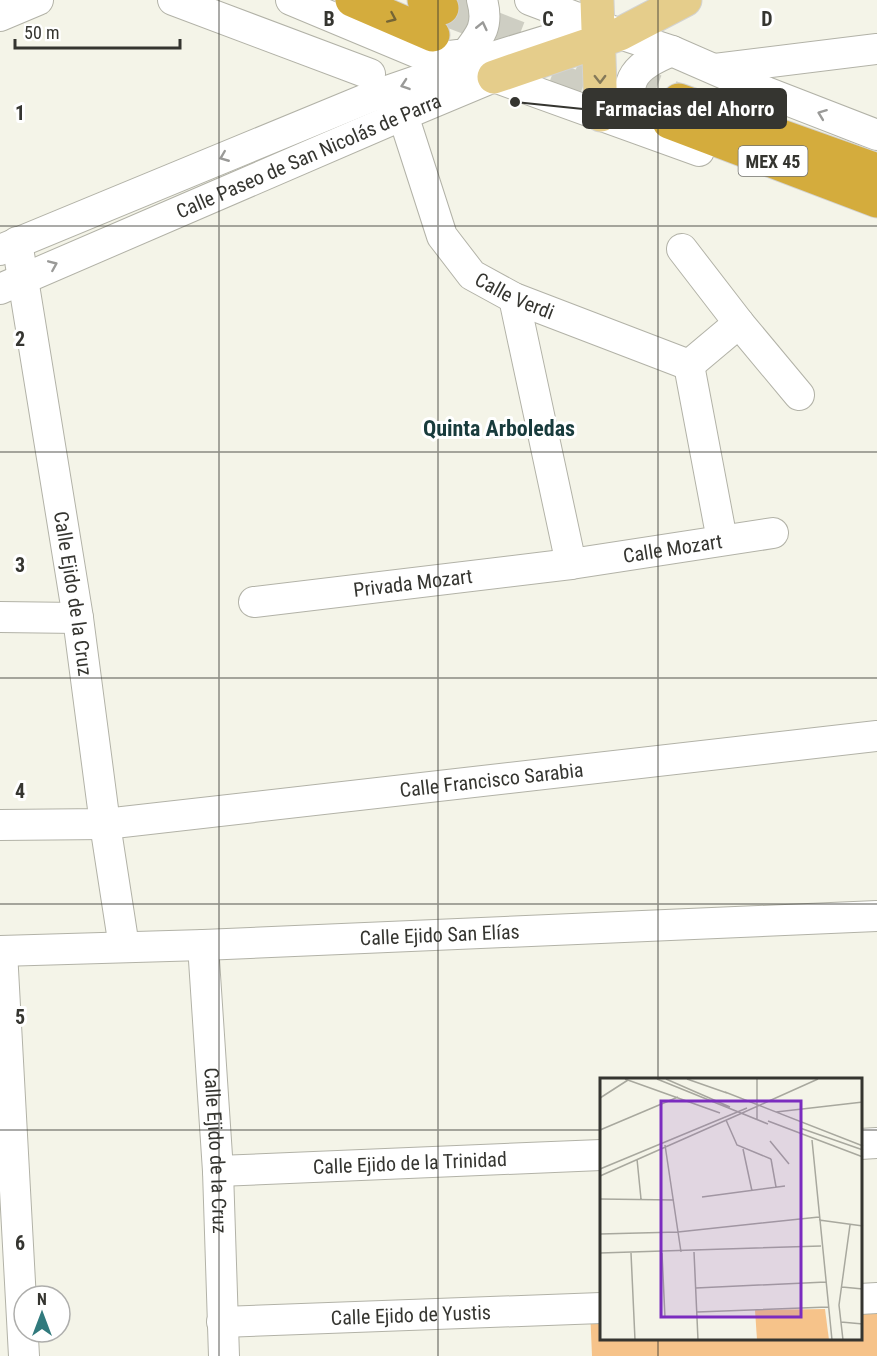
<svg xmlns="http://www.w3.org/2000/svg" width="877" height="1356" viewBox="0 0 877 1356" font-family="'Roboto Condensed',sans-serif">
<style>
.green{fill:#f6c38a}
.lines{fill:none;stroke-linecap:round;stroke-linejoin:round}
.highway-tunnel{stroke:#cecec3;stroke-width:33;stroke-dasharray:33 16;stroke-linecap:butt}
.minor-casing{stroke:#b2b2a7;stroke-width:32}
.major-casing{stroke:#d3d3d1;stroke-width:35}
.highway-casing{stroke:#d3d3d1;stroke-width:35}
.minor{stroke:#fff;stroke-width:30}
.major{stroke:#e5cd8b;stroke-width:33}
.highway{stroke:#d4ac3d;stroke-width:33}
.oneway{stroke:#756535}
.oneway2{stroke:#9a9a98}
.oneway3{stroke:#847959}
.grid{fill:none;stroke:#353530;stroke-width:1.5;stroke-opacity:0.55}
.labels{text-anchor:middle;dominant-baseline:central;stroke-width:6;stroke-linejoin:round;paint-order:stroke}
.shield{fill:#fff;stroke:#72726e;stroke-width:1.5}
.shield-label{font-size:18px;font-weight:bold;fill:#353530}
.street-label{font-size:20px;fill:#353530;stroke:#fff}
.quarter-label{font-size:22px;font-weight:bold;fill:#183b3c;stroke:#fff}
.inset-road{fill:none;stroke:#a8a89e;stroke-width:1.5}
.view{fill:#7b2cbf;fill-opacity:0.15;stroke:#7b2cbf;stroke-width:3}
.inset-edge{fill:none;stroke:#353530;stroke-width:3}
.grid-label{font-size:20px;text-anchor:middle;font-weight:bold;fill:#353530;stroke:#fff;stroke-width:6;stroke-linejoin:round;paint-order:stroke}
.leader{fill:none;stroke:#353530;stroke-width:2}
.callout-dot{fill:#353530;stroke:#fff;stroke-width:2}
.callout{fill:#353530;stroke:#353530;stroke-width:2}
.callout-label{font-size:21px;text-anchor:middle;font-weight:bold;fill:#fff}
</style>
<rect width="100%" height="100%" fill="#f4f4e8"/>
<path class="green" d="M877,1298V1356H592L590,1308H601V1340H860L861,1299Z"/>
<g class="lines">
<path class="highway-tunnel" d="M442,8L679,100
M505,61L669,122"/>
<g class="minor-casing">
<g id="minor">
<path d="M173,0L370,74"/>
<path d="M291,0L430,58L494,77L699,151"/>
<path d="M530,0L620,34L672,51L766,92L877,135"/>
<path d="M0,16L38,0"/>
<path d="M442,57L466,54C481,35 489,25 482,0"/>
<path d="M715,69L877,49"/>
<path id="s1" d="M403,115L442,236L472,275L514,298L689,365"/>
<path d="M637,127C622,83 629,68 672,51"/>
<path id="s2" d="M17,242L78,618L105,824L124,947"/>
<path d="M682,249L739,323L799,395"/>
<path d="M0,250L373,96L431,76L597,25"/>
<path id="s3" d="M0,289L403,115L494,77"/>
<path d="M514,298L571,564"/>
<path d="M689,365L722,540"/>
<path d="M689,365L739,323"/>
<path id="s4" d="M254,602L571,564L773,533"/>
<path d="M0,617L78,618"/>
<path id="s5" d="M0,825L105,824L877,736"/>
<path id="s6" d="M203,945L218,1171L224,1356"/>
<path id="s7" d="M0,951L203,945L877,916"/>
<path d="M2,951L24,1356"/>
<path d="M860,1144L877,1143"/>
<path id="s8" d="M218,1171L601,1155"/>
<path d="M860,1299L877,1298"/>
<path id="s9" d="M222,1322L601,1308"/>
</g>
</g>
<g class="major-casing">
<path id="major" d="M597,0L601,115
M494,77L620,34L685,0"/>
</g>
<g class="highway-casing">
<path id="highway" d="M352,0L433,35
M424,0L442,8
M679,100L877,170
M669,122L877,201"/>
</g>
<use href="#minor" class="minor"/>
<use href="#major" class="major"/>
<use href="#highway" class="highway"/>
</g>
<defs><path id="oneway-chevron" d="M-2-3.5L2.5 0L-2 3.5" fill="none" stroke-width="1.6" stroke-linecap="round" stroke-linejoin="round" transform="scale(1.5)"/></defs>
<use class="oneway" href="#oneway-chevron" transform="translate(392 18) rotate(24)"/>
<g class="oneway2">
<use href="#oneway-chevron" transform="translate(482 26) rotate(-77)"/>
<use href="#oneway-chevron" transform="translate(405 85) rotate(161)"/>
<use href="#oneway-chevron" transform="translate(822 114) rotate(-159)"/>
<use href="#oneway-chevron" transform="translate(224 157) rotate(158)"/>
<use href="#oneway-chevron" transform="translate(53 265) rotate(-23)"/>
</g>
<use class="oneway3" href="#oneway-chevron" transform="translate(600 79) rotate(89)"/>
<path class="grid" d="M219,0V1356M438,0V1356M658,0V1080M0,226H877M0,452H877M0,678H877M0,904H877M0,1130H601M860,1130H877M658,1340V1356"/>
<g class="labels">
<rect class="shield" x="738.5" y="146" width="69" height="30" rx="4.5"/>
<g class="shield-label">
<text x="773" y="161">MEX 45</text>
</g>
<g class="street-label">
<text stroke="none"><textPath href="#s3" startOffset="336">Calle Paseo de San Nicolás de Parra</textPath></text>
<text stroke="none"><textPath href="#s1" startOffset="224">Calle Verdi</textPath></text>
<text stroke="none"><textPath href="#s4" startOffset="422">Calle Mozart</textPath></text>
<text stroke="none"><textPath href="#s4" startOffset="160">Privada Mozart</textPath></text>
<text stroke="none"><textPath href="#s2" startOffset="356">Calle Ejido de la Cruz</textPath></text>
<text stroke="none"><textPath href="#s5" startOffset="494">Calle Francisco Sarabia</textPath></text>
<text stroke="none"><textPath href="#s7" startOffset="440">Calle Ejido San Elías</textPath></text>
<text stroke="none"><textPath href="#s6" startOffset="206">Calle Ejido de la Cruz</textPath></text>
<text stroke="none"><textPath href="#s8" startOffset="192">Calle Ejido de la Trinidad</textPath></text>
<text stroke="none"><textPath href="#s9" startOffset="189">Calle Ejido de Yustis</textPath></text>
</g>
<g class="quarter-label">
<text x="499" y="428">Quinta Arboledas</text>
</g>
</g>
<g transform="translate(600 1078)">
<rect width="262" height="262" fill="#f4f4e8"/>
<path d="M225,231L229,262H157L155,232Z" fill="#f6c38a"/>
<path class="inset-road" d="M25,1L120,35M57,1L168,46M66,1L130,29M87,1L127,15M157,1V42M125,14L263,68M0,20L28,2M176,34L263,24M140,36L218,1M126,42L137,67L171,81M168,43L263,79M200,50L263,72M0,52L78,19M212,62L232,262M170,63L189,86M65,67L81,174M143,71L152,113M37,81L41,121M171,81L176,109M0,91L147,30M0,98L140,36M102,119L185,108M0,121L74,122M219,142L263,148M0,156L78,154L219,139M94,174L98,262M0,175L221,168M31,175L35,262M62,175L65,240M242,209L263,211M96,210L226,204M97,234L228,229M241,244L263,246M243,262L239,227L250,147"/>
<path class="view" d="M61,23H201V239H61Z"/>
<rect width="262" height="262" class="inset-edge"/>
</g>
<g class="grid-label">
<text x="329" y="26">B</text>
<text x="548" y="26">C</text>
<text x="767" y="26">D</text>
<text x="20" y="120">1</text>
<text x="20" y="346">2</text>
<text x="20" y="572">3</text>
<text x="20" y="798">4</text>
<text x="20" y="1024">5</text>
<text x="20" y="1250">6</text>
</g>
<path class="leader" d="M515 102L583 109"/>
<circle class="callout-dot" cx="515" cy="102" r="6"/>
<rect class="callout" x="583" y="89" width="203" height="39" rx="6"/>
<g class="callout-label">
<text x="685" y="116">Farmacias del Ahorro</text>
</g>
<g transform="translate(42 1314)"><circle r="28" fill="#ffffff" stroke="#aeaeac" stroke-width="1.5"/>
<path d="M0-4.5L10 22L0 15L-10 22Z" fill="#317a7d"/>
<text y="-9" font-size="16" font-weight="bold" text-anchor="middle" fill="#353530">N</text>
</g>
<path d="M15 39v9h165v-9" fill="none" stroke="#353530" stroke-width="3"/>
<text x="24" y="39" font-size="18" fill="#353530" stroke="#ffffff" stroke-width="4.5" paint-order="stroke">50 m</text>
</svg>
